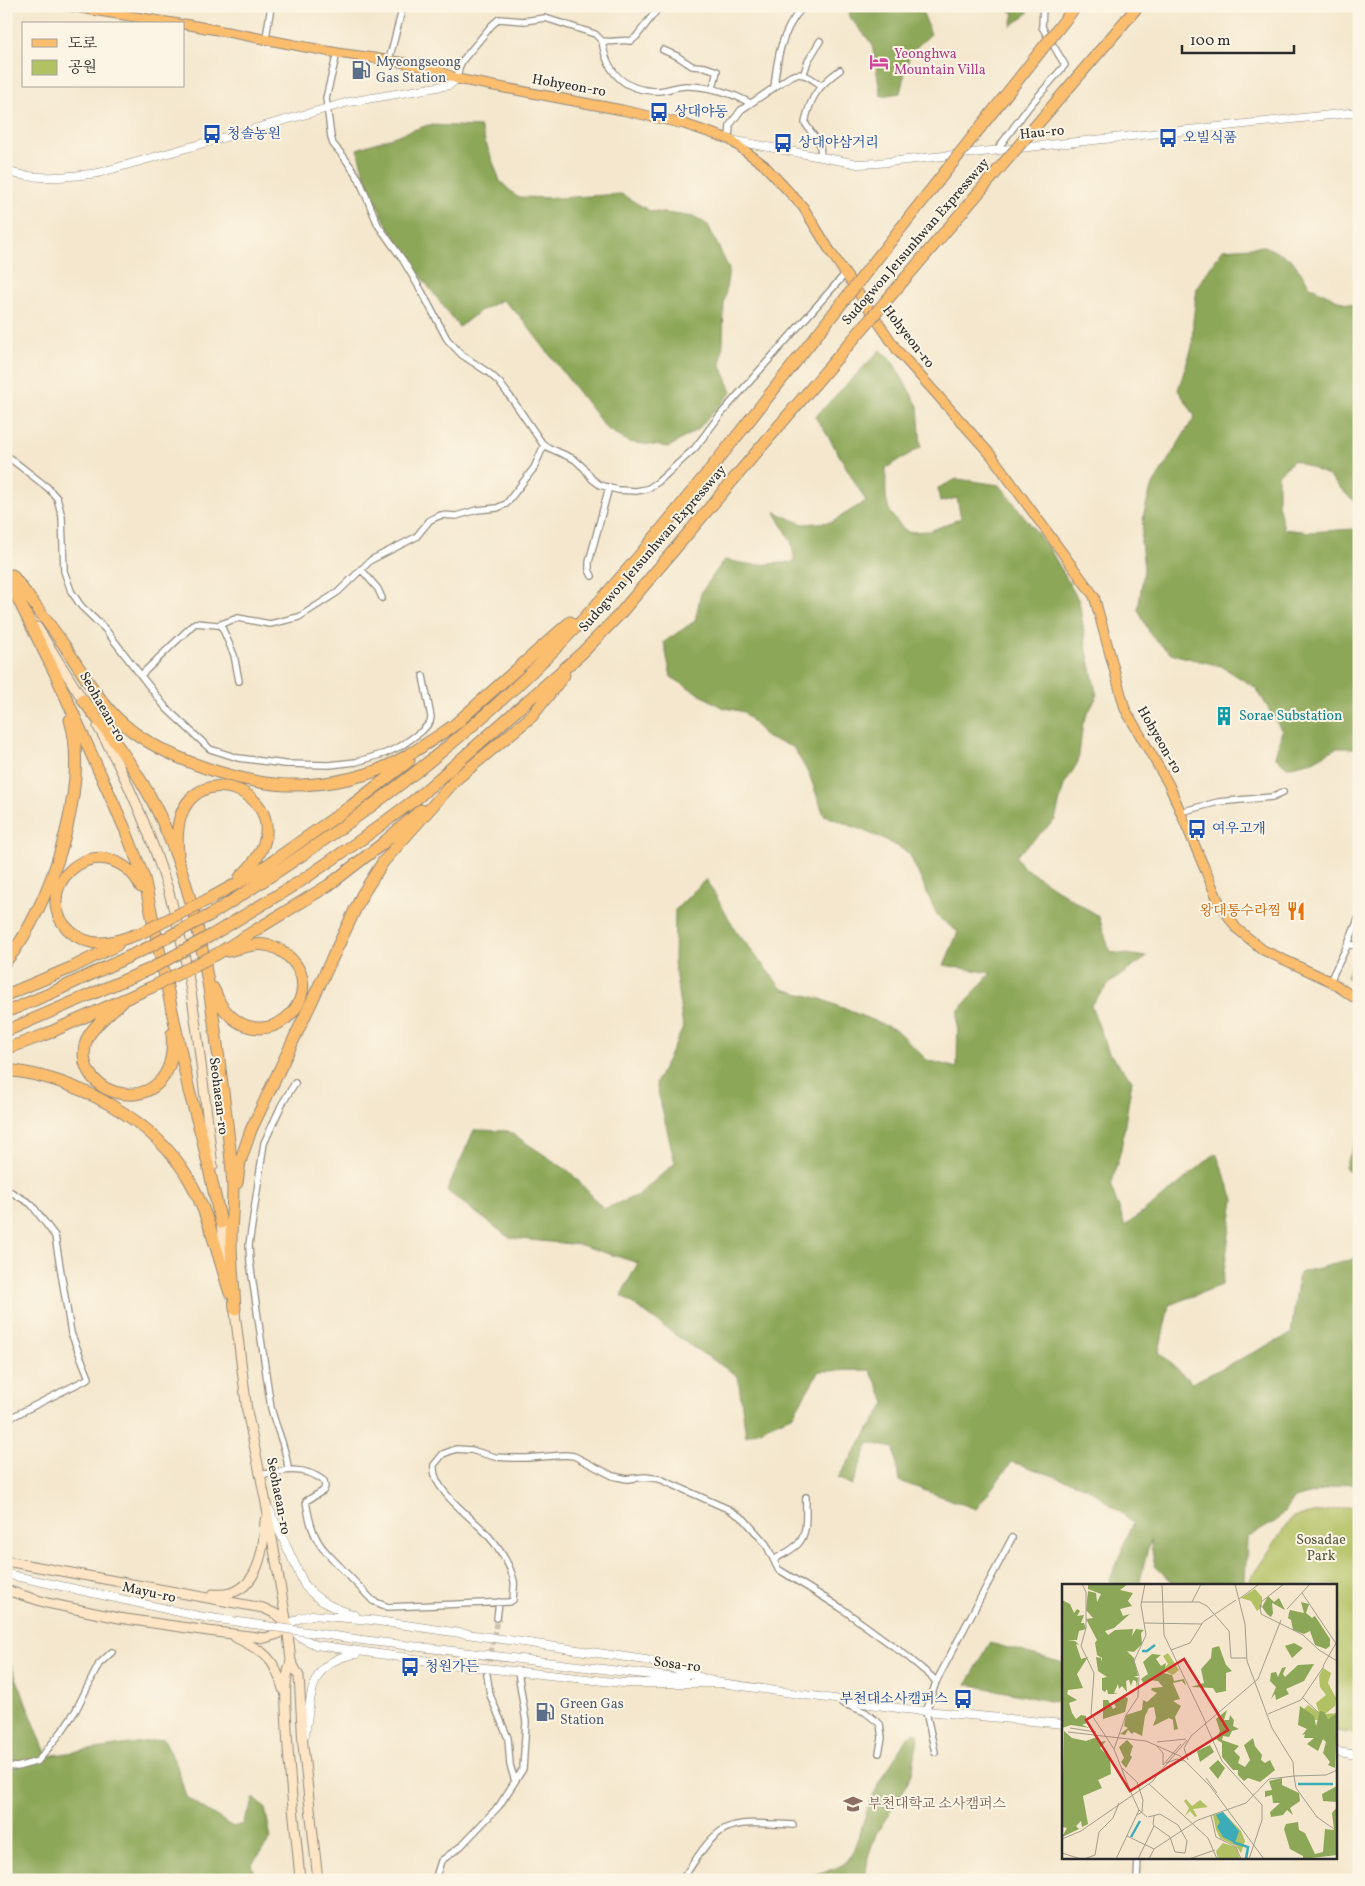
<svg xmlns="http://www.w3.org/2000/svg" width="1365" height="1886" viewBox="0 0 1365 1886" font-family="Vollkorn,'Noto Serif KR',serif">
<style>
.green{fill:#b2c163;stroke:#6e7647}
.forest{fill:#8da759;stroke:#5c6942}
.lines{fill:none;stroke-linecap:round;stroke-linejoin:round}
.minor-tunnel{stroke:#ccc1ad;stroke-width:5.5;stroke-dasharray:5.5 3;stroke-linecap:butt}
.minor-casing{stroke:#90897c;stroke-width:8}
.tertiary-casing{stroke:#90897c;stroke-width:9}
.secondary-casing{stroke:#90897c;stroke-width:11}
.primary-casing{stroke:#90897c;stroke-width:11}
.motorway-casing{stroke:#90897c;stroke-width:13}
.minor{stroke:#fff;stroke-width:5.5}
.tertiary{stroke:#fff;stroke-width:8}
.secondary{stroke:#fde5c5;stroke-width:9}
.primary{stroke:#fbbd6e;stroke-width:9}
.motorway{stroke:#fbbd6e;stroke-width:11}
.tertiary-bridge-casing{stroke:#90897c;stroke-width:9;stroke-linecap:butt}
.motorway-bridge-casing{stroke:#90897c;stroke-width:13;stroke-linecap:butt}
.tertiary-bridge{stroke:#fff;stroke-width:8}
.motorway-bridge{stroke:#fbbd6e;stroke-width:11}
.labels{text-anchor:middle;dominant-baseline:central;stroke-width:4;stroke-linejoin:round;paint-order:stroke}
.hotel-label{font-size:14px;fill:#b23c85;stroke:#fcf5e5;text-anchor:start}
.service-label{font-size:14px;fill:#4e5e75;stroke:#fcf5e5;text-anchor:start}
.street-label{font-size:14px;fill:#2b2b2b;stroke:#fcf5e5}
.transit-label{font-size:14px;fill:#164399;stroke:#fcf5e5;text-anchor:start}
.culture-label{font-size:14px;fill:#0d838f;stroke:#fcf5e5;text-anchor:start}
.food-label{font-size:14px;fill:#c56008;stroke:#fcf5e5;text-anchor:end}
.park-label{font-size:14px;fill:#54583c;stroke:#fcf5e5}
.education-label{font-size:14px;fill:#785e54;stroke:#fcf5e5;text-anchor:start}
.inset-river{fill:none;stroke:#3cacb8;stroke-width:2.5}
.inset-road{fill:none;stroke:#a49c8c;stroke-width:1}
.view{fill:#d62828;fill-opacity:0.15;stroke:#d62828;stroke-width:2.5}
.inset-edge{fill:none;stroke:#2b2b2b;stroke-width:2.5}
</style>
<rect width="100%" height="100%" fill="#fcf5e5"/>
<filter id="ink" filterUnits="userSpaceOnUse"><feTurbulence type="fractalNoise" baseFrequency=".02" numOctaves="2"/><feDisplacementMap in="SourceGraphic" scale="10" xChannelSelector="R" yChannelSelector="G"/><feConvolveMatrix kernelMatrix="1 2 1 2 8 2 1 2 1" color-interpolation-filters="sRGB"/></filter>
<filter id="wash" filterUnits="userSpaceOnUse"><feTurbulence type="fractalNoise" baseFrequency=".0096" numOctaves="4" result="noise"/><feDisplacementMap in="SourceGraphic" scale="20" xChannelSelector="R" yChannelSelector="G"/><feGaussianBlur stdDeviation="1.12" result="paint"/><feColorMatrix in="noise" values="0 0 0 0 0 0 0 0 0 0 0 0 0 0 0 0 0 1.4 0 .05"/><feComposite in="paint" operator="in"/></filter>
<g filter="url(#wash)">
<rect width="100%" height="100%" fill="#f4e7cd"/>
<path class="green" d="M1359,1505V1734L1336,1731V1585H1246L1292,1517Z"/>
<path class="forest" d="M851,6H930L923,13L931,34L910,53L900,93L881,96L872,44L848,15Z
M1002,6H1030L1027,14L1011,26L1014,13Z
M428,125L480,127L500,181L517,197L559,198L621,194L650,211L695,217L708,225L729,269L724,304L723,342L721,366L732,392L698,429L669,447L628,442L606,428L519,315L502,300L480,311L459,327C415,268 375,222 357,149Z
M1265,246L1292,260L1311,287L1340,301L1359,307V503L1349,497L1327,475L1294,460L1278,475V504L1284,529L1310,532L1354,529L1359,531V712L1357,715L1359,718V748H1336L1313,761L1287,767L1275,756L1282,731L1256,688L1221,666L1171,654L1152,637L1138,610L1144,569L1141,542L1144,513L1151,488L1195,416L1178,390L1192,347L1193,321L1197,287L1223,249Z
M880,350L892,361L918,406L921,447L886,468C886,499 882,511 908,532L930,531L961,518L957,498L940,502L938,488L957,479L1000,485L1051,551L1079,601L1087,651L1097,696L1083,723L1078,762L1064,785L1055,820L1016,856L1023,867L1099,917L1110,952L1147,957L1111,982L1091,1005L1109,1053L1132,1080L1121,1149L1111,1186L1125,1226L1163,1197L1216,1153L1234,1199L1222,1285L1169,1305L1159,1352L1192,1383L1291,1334L1299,1273L1354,1259L1359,1250V1487L1347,1483L1295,1498L1276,1521L1247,1538L1245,1582L1238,1585H1176L1155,1566L1150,1540L1139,1585H1108L1133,1522L1087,1487L1012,1462L976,1509L899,1481L894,1448L869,1443L852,1485L838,1478L886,1403L870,1370L819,1371L793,1415L746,1436L738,1376L688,1344L621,1295L638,1263L581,1245L510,1238L447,1191L474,1130L508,1131L570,1172L604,1209L638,1195L675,1163L656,1083L683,1028L674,962L675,910L706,879L736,931L782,989L821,999L896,1030L927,1060L957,1068L958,1011L991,973L944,965L958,932L938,917L909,853L884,839L824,815L809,774L793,747L767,738L744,712L721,707L671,677L664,642L695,621L701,593L724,560L755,565L795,562L791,541L775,512L803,524L832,522L866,501L825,431L815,417Z
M1354,959H1359V986L1346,977Z
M1359,1133V1182L1345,1167Z
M990,1643L1064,1663V1704L967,1684Z
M6,1659L10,1662L47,1756L164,1739L177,1766L186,1797L233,1827L243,1824L254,1798L265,1808L271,1839L252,1864L257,1880H6Z
M915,1732L919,1733L913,1768L907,1785L876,1834L868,1857L865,1880H799C813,1872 838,1872 848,1860C855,1851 865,1815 870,1802C880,1780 894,1760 906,1739Z"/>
</g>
<g filter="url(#ink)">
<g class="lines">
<path class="minor-tunnel" d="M488,1670L497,1618"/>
<g class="minor-casing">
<path id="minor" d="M266,38L271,6
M602,41C613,43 621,39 631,41L636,37L660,6
M663,50L677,56L692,66L705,67L717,71L713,88
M337,53L326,98L331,137L333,144L344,157L359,179L378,225L403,260L422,292L447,339L462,355L489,373L499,382L514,402L542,443L547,447L574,459L584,468L592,479L600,485L618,490L636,491L647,489L658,482L695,448L720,415L845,274
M389,60L403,6
M804,73L808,61L820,41
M457,79L459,68L462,61L492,25L499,19L524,21L545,18L595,34L602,41C607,74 625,91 658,91C668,91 678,85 688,86C712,87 730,92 750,103
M774,88C777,58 781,33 801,9
M729,139L730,125L741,110L791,76C804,71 810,78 821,85
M996,151L1028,108L1065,65L1042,27L1043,6
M821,157L820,145L805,123C810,97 819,85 840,70
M6,455L48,488L57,498L62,517L64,571L71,591L81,606L105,629L166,708L210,749L238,758L285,764L329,765L356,762L386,753L401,746L422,731L430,722L431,717L423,676
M361,569L378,589L382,598
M592,576L589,570V562L609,487
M221,625L234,655L239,681
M141,675L195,623L218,625L238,618L270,624L299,617L338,592L371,560L416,537L430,520L441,515L456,516L477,510L497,508L506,504L534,468L544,445
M1180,812L1218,802L1272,797L1283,792
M1348,944L1359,946
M1330,981L1348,944L1359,917
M6,1189L31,1204L55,1236L71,1333L89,1378L6,1420
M288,1469C287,1448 276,1429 271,1408L250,1262L249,1245L264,1143L282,1104L295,1083
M260,1475C283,1470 304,1465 324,1481L325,1487L323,1491L306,1501C309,1520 313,1539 327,1553L373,1601L388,1607L509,1602L513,1600C513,1594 515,1586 514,1581C510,1563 496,1544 484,1531C469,1515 431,1489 434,1465L443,1454L456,1449L471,1450L495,1457L511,1458H527L565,1455L574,1456L613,1476L627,1479L645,1477L660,1479L728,1509L744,1519L766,1544L778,1569L841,1608L908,1657L932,1677L936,1682
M774,1560C781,1555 791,1551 798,1544C809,1533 805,1511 806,1497
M497,1618L499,1602
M487,1675L490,1695L508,1738L510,1765L515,1781
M842,1703L865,1712L880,1724L882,1738L879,1753
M935,1752L926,1712L936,1682L1012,1538
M6,1766L17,1767L38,1761L62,1731L76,1710L99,1664L112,1652
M435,1880L441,1861L461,1846L499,1806L523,1769L526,1722L518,1672
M682,1880C721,1820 722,1821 793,1825
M1137,1880L1138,1857"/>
</g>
<g class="tertiary-casing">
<path id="tertiary" d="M731,140L858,164L878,163L1359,112
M6,171C36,181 67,177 98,173L349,102L449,85L457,79
M269,1509L305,1586C319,1602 335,1609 355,1615
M6,1574L198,1616
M312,1615L371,1620L646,1660L719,1683H623L457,1665L316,1645L300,1637L287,1625L300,1618Z
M362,1640L685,1679
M714,1682L905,1709L1064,1724
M305,1734C312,1695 308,1661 356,1654
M1336,1752L1359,1755"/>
</g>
<g class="secondary-casing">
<path id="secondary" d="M37,627L86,705
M98,727C125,774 147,825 164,877C194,967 201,1071 213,1166
M220,1218L227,1264
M234,1304L247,1411L266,1503L287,1625L291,1661L299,1676L303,1745L318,1880
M6,1561L263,1608L276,1614L287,1625
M6,1590L47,1603L119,1618L208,1631L265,1638L278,1634L287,1625
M213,1594C257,1599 264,1553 265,1520
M235,1637C265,1653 273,1655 283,1689
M291,1661C283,1684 286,1704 287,1729C289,1780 296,1830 300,1880"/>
</g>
<g class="primary-casing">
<path id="primary" d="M68,6L179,24
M184,24C235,33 287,44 338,53C375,59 424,62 457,79L622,110L684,124L729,139L764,165L803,207L832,254L897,350L991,455L1094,596L1125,709L1169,785L1218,900L1236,928L1263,950L1330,981L1359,1001"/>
</g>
<g class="motorway-casing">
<path id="motorway" d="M1117,31L1138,6
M6,575L55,673L125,829L144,878L189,1091L202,1137L221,1223
M12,575C30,599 49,623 66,648C81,671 96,696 115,716C156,758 246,787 303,785C324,784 347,780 367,774C401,763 430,741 459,722
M83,700C109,734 136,768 155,806C196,888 209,978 220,1068C225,1108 231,1148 233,1188C233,1206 231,1224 231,1241C231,1264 234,1286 235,1309
M453,726L570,622
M454,781L532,716L564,675
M178,854C165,733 328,796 240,877
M207,900L256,873L351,806L409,761
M210,915C334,837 449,755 553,651C619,584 678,509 737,436
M141,933C128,937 113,944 100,943C79,943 57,926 56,903C55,877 81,854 107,859C123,863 134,872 141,887
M212,935L301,881L362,839L417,798L582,653L619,615L755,454
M217,954L329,885L382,844L421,810
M6,961C49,911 91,785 70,720
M213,988C216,993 218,1000 221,1005C261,1062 329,1000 292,960C272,938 253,944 228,951
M6,995L73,967L117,945
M124,1000C114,1009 91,1028 87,1039C65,1100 180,1126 172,1034
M6,1012L49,994L145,949
M6,1031L150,969
M6,1049L44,1035L154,986
M6,1070C75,1077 156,1120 190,1181C209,1215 218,1256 230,1293
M237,1183L240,1162L251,1130L362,895L383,862L458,777"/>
</g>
<use href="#minor" class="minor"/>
<use href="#tertiary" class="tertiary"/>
<use href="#secondary" class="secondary"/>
<use href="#primary" class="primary"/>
<use href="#motorway" class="motorway"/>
<g class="tertiary-bridge-casing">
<path id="tertiary-bridge" d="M198,1616L362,1640"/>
</g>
<g class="motorway-bridge-casing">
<path id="motorway-bridge" d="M737,436L1076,6
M755,454L1117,31
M141,933L207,900
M145,949L210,915
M150,969L212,935
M154,986L217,954"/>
</g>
<use href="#tertiary-bridge" class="tertiary-bridge"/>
<use href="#motorway-bridge" class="motorway-bridge"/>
</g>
</g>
<defs>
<g id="hotel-bare" transform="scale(1.5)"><path d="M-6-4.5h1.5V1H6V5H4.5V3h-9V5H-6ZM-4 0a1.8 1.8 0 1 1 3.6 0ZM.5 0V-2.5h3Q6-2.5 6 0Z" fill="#d1479c" stroke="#fcf5e5" stroke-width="2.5" paint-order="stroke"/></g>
<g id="fuel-bare" transform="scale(1.5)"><path d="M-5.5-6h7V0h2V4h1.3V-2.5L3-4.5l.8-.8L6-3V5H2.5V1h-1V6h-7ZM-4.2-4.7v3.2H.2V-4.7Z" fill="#5c6f8a" stroke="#fcf5e5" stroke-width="2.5" paint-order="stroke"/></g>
<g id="bus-bare" transform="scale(1.5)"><path d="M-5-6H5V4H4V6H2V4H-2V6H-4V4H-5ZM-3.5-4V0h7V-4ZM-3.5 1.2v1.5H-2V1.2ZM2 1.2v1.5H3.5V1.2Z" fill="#1a4fb4" stroke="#fcf5e5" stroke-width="2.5" paint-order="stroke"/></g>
<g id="building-bare" transform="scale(1.5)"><path d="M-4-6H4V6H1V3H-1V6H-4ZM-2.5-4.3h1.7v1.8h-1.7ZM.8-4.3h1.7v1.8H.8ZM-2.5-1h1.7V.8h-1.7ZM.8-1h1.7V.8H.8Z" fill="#0f9aa8" stroke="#fcf5e5" stroke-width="2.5" paint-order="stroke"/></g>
<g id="restaurant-bare" transform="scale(1.5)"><path d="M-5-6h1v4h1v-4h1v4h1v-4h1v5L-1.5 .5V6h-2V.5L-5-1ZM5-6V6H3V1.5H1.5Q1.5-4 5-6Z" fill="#e8710a" stroke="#fcf5e5" stroke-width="2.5" paint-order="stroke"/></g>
<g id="university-bare" transform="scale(1.5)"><path d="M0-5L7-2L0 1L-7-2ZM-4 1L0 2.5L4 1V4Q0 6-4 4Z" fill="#8d6e63" stroke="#fcf5e5" stroke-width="2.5" paint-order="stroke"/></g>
</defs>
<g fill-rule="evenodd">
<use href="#hotel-bare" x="879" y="62"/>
<use href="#fuel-bare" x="361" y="70"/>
<use href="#bus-bare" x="659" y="112"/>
<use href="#bus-bare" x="212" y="134"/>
<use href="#bus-bare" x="1168" y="138"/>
<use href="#bus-bare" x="783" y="143"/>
<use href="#building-bare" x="1224" y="716"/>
<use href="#bus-bare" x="1197" y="829"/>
<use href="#restaurant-bare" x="1296" y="911"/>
<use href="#bus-bare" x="410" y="1667"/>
<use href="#bus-bare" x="963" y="1699"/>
<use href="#fuel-bare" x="545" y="1712"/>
<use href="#university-bare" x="853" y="1804"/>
</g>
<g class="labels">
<g class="hotel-label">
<text x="894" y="54">Yeonghwa<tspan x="894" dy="16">Mountain Villa</tspan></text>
</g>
<g class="service-label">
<text x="376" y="62">Myeongseong<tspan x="376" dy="16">Gas Station</tspan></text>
<text x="560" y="1704">Green Gas<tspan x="560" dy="16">Station</tspan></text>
</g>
<g class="street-label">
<text transform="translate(569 86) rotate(10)">Hohyeon-ro</text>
<text transform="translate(1042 133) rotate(-6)">Hau-ro</text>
<text transform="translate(916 242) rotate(-49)">Sudogwon Je1sunhwan Expressway</text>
<text transform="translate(908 337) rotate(52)">Hohyeon-ro</text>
<text transform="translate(653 549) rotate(-49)">Sudogwon Je1sunhwan Expressway</text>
<text transform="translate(102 707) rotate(60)">Seohaean-ro</text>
<text transform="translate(1159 740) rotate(60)">Hohyeon-ro</text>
<text transform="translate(218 1096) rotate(83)">Seohaean-ro</text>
<text transform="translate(278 1496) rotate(79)">Seohaean-ro</text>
<text transform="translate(149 1593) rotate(12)">Mayu-ro</text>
<text transform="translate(677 1665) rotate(7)">Sosa-ro</text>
</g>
<g class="transit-label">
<text x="674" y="112">상대야동</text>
<text x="227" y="134">청솔농원</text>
<text x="1183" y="138">오빌식품</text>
<text x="798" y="143">상대야삼거리</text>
<text x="1212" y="829">여우고개</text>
<text x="425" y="1667">청원가든</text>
<text x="948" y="1699" text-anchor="end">부천대소사캠퍼스</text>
</g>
<g class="culture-label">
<text x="1239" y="716">Sorae Substation</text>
</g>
<g class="food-label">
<text x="1281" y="911">왕대통수라찜</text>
</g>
<g class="park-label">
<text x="1321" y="1540">Sosadae<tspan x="1321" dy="16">Park</tspan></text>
</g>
<g class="education-label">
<text x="868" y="1804">부천대학교 소사캠퍼스</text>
</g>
</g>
<g transform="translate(1062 1584)">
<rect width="275" height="275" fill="#f4e7cd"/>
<path d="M193,5L200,13V23L195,27L189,17L179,14ZM106,69L117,86L111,91L101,86L106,80L101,72ZM261,84L269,89L266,99L274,114L273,122L263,130L275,129L271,134L264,135V131H258L257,136H252L241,126L246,121L257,129L254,119L264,111L258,103L257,92ZM124,215L130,222L138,216L146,223L131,225L135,232L133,233L128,227L123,232L127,224L122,217ZM161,228L179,247L183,257L179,269L174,262L158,254L154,246L151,231ZM161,259L174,263L178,275H156L154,267Z" fill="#b2c163"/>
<path d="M26,0H66L58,6L71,9L66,17L70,22L58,25L61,32L68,30L52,44L43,47L46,51L53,46L71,45L70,52L74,45L82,46L79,49L80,60L72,68L65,67L72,74L76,92H72L76,94L75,105L74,97L71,96L69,102L67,96L64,97L65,108L60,102L57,105L56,100L52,109L56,110H46L45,105L43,108L40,106V94L45,93L36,87L34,73L39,74V78L40,74L35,71L33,59L35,56L24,35L31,34L24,26L26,7L34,9L35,18L39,10L26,5ZM206,12L212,18L217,14L223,26L210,19L211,29L209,33L205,30L200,23ZM0,16L8,20L12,29L15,25L18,27L15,32L22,31L19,39H22L24,45L17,47L15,56H6L13,57L17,61L14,60L19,75L26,73L15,90L21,104L6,106L5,110L15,116L7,119L10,129L14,135L19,131L24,132L25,139L20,141L28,144L9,141L0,144ZM239,18L247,20L244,29L250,34L253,32L268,55V62L264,65L253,61L248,47L242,50L231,46L229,36L226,34L227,29L228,26L242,29ZM232,59L241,64L230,74L223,62ZM157,62L164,81L170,87L164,89V107L154,109L151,104L129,103L142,99L139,85L149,74L150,64ZM90,70L99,71L94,75L99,82L104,79L102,89L110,91L112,97L122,95L124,102L120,97L111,99L118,115L111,117L119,122L113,133L116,145L112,146L111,136L107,134L91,142L94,134L92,123L87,124L83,132L80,152L72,148L70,150L66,146L63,151L58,150L66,144L62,142L64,131L80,126L81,116L85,118L95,109L89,106L90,104L101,103L96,97L86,96L82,100L79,95L86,90L81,78ZM252,80L242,97L224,105L227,110L214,116L213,110L209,115L214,103L208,97L209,89L214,88L216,93L220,84L224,83L221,90L223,93L236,81ZM62,111L66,115L63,128L41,135V116H46L51,125L54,123L51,118ZM238,122L252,132L254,142L258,127L262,128L266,135L275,129L273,184L266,181L268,178L261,169L264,158L261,155L256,167L245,160L252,154H242L243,150L240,151L245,145L236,141ZM165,126L162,136H167L168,131L172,136L171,142L177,145L170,147L167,153L161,152L160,156L177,162L172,167L178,173L176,179L183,183L188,176L182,161L191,154L193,162L200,171L199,176L203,179L208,176L213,186L198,198L186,194L182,197L176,191V186H171L160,173V159L154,155L158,147L154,135ZM2,147L10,154L24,157L35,153L37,158L44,157L38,164L48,174L49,190L36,196L40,204L21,212L26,240L20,243L19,237L14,242L17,245L0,253L5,244L0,243ZM65,156L71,162L68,171L70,173L64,184L59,178L62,174L57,163ZM148,161L152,168L138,178L135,167ZM156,176L163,184L156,195L147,184ZM220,194V201L237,209L238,217L228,224L231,231L225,226L221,231L209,233L208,228L218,219H211L210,211L203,213V207L210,206L207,197ZM275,202V218L261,217L260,210ZM275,223V271L241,275V272L228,265L222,245L224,240L236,238L237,246L243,249L253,270L261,268L263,245L272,246L270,229Z" fill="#8da759"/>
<path d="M161,228L177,247L173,259L161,253L155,243L158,238L154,231Z" fill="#3cacb8"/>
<path class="inset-river" d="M80,67H85L93,61M236,200H271M69,253L78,237M171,258L186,263L184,275"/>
<path class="inset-road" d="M20,0L24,8V44L19,62L32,89L29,130L52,165M100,0L102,51L144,139M240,9L275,61M177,15L196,1M80,18H137L145,22L167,47L169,74H184M130,18L139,0M199,18L222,0M198,20L199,30L241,51L257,66L275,77M225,25L248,0M82,39L140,40M109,66L128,59L141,38L174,16M261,82L274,59M77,92L72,77L84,51L79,21L83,0M241,114L257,129M206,130L239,116L262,82M143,139L160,177L200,221V236L187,275M8,144L34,148M6,148L84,157L118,172L148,202L202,275M129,152L196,95L219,36M95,158L124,155M94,161L101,169V181M126,176L122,164L129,152M104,179L115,175L123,177M101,181L119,160M60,184L75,198L81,216L80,228L75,231M97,189L125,156M144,194L155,209M87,200L146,254L155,275M70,211L77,226L85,233M70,211L52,165L64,131L76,113L77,93M149,231L154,253L174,263L179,275M86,233L98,230L116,241L125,257L123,269L113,268L108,253L91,241L92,232M272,245L255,233L234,204L232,192L264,191L275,186M65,252L92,265M0,255L19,247L91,197L98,187M0,269L19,275M22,275L33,271L37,248L51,234L57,219M54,275L77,226M76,275L92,242M87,275L92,265L136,236L184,219L207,195L232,192L231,178L210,144L185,77L183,40L173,0M127,275L153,266"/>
<path class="view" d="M122,75L166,146L68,207L24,136Z"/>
<rect width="275" height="275" class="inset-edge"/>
</g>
<rect width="1365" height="1886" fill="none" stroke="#fcf5e5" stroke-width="25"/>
<rect x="22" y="22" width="162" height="65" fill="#fcf5e5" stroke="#a8a49b"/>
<rect x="32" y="39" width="25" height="8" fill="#fbbd6e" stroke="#a8a49b"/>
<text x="68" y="48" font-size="15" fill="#2b2b2b">도로</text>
<rect x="32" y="60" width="25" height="15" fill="#b2c163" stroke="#a8a49b"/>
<text x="68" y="72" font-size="15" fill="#2b2b2b">공원</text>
<path d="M1182 45v8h112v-8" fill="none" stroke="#2b2b2b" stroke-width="2.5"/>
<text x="1190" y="45" font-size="15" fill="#2b2b2b" stroke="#fcf5e5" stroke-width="4" paint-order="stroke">100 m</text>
</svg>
